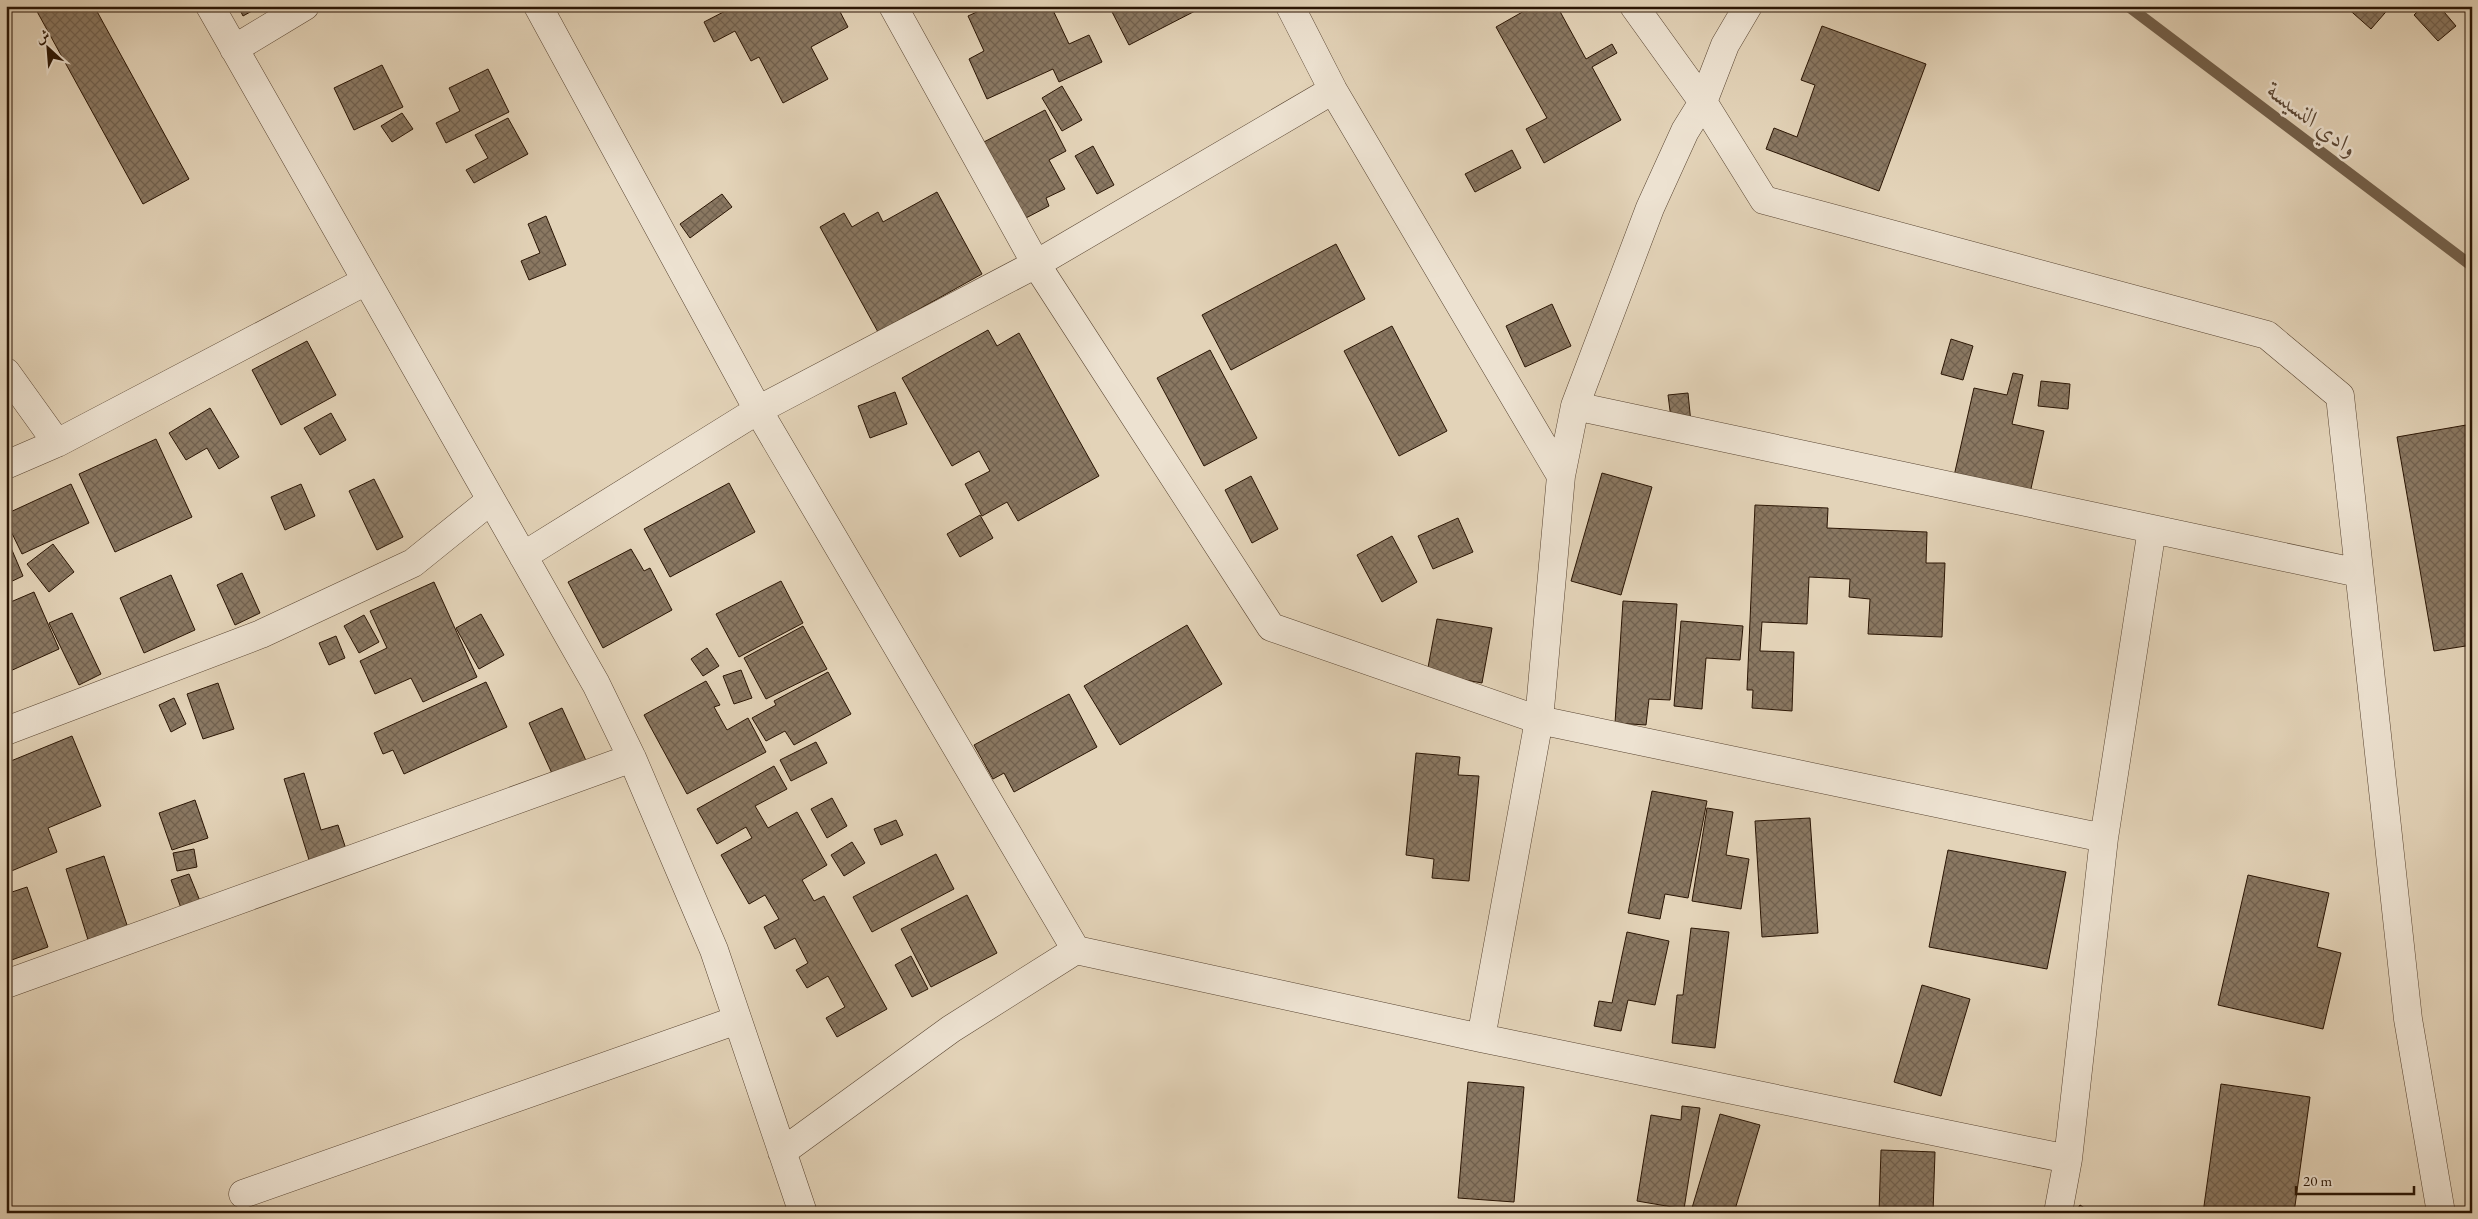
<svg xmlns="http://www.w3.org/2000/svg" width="2478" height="1219" viewBox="0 0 2478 1219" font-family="'EB Garamond',Amiri,serif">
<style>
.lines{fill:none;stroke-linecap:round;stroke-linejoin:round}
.stream{stroke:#73604b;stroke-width:11}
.building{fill:url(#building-cross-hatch);stroke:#2a1504}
.minor-casing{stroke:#584431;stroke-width:29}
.minor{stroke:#ede2d1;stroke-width:28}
.labels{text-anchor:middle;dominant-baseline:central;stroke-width:5;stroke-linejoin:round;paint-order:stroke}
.water-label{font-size:24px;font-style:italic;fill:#5b4734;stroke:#ede2d1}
</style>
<defs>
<pattern id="building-cross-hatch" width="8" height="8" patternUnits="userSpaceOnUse" patternTransform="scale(1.25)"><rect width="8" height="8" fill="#8a7862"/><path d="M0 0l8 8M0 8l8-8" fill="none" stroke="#71614f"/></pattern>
</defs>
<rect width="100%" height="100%" fill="#e3d3b8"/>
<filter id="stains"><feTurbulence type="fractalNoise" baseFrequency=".004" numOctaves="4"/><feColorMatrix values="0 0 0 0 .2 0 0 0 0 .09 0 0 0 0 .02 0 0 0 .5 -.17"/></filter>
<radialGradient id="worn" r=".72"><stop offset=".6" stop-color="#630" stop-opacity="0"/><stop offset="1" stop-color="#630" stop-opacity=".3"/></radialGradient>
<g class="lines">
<path class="stream" d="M2128,6L2472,266"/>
</g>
<path class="building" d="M34,6H94L189,179L143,204Z
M238,6H261L243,16Z
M735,6H837L848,27L811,47L828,79L783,103L759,57L751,61L735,31L714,42L704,22Z
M990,6H1026L1028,10L1037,6H1051L1069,44L1089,35L1102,62L1059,82L1053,69L987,99L969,59L984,51L968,16Z
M1109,6H1195L1197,10L1129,45Z
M1533,6H1557L1586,59L1612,44L1617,53L1592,67L1621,120L1544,163L1526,129L1547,118L1496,27Z
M2345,6H2391L2371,29Z
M2423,6H2439L2456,26L2438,41L2414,15Z
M1822,26L1926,64L1879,191L1766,149L1774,128L1797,137L1815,85L1801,80Z
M382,65L403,107L354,130L334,88Z
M488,69L509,112L446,143L436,123L460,111L449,88Z
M1062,86L1082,120L1062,131L1042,98Z
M1045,110L1066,151L1049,160L1065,189L1046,198L1049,206L1022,220L982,143Z
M402,113L413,129L392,142L381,126Z
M508,118L528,154L474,183L466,170L488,158L475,135Z
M1093,146L1114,185L1097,194L1075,156Z
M1512,150L1521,168L1475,192L1465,174Z
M937,192L982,274L878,332L820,227L844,213L852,227L878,212L883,222Z
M722,194L732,207L690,238L680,224Z
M546,216L566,265L529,280L521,261L540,253L528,224Z
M1336,244L1365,299L1231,370L1202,315Z
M1552,304L1571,346L1525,367L1506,326Z
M1392,326L1447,431L1399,456L1344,351Z
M988,330L997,346L1019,333L1099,476L1018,521L1007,502L982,516L965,484L990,471L979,451L952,466L902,378Z
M1951,339L1973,346L1963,380L1941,374Z
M307,341L336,395L281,425L252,370Z
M1210,350L1257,438L1204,466L1157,378Z
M2013,373L2023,375L2012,424L2044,431L2030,493L1954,476L1974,388L2007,395Z
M2041,381L2070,384L2068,409L2038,406Z
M895,392L907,424L870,438L858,406Z
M1688,393L1691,423L1672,426L1668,395Z
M210,408L239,457L219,469L207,448L186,460L169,433Z
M331,413L346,440L320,455L304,428Z
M2472,424V645L2434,651L2397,437Z
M156,439L192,517L115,552L79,474Z
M1602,473L1652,487L1621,595L1571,581Z
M1251,476L1278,529L1252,543L1225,490Z
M374,479L403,537L377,550L349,491Z
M729,483L755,532L670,577L644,529Z
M71,484L89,523L22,554L6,521V514Z
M301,484L315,516L285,530L271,497Z
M1755,505L1828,508L1827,528L1927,532L1926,563H1945L1942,637L1868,634L1870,599L1849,597L1850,579L1809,577L1807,624L1762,622L1760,651L1794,652L1792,711L1752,708L1753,690H1747Z
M980,515L993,538L960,557L947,534Z
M1458,518L1473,552L1433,569L1418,536Z
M6,536L23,576L6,584Z
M1392,536L1417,582L1382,602L1357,555Z
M53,544L74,572L49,592L27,564Z
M631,549L644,571L650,568L672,610L603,648L568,582Z
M242,573L260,613L235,625L217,585Z
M171,575L195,630L144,653L120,598Z
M781,581L803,623L739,657L716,614Z
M434,582L477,677L423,702L411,678L375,694L360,661L387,648L370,611Z
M34,592L59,649L8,672L6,667V604Z
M1623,601L1677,604L1670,700L1649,699L1646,725L1615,723Z
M72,613L101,674L79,685L49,623Z
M481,614L504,655L479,669L456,628Z
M364,615L379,642L359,653L344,626Z
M1437,619L1492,628L1482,683L1427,673Z
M1681,621L1743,626L1740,660L1706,658L1702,709L1674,706Z
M1187,625L1222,684L1120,745L1084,686Z
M803,626L827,669L766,699L744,658Z
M336,636L345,658L329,665L319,643Z
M707,648L719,666L703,676L691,659Z
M741,670L752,698L734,704L723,676Z
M828,672L851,714L794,745L785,731L766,741L752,718L776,705L774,701Z
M706,681L720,705L714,707L727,730L748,718L766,752L687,794L644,715Z
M486,682L507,727L404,774L393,750L383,754L374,733Z
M218,683L234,729L203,739L187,694Z
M1069,694L1097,747L1014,792L1004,773L993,779L974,745Z
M174,698L186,724L171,732L159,705Z
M562,708L588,765L555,780L529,723Z
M72,736L101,806L48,828L57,852L9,872L6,867V763Z
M816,742L827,763L791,781L780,760Z
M1416,753L1460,757L1458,775L1479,776L1469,881L1432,878L1434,859L1406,855Z
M774,766L787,789L755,806L768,828L797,812L827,865L802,880L814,901L824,896L887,1009L837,1037L826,1018L845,1007L828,976L807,988L796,970L808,963L795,938L775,949L764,927L779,919L765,895L749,904L721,855L752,838L746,827L717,844L697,809Z
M304,773L321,830L338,825L347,852L310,863L284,779Z
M1652,791L1707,801L1688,898L1665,894L1660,919L1628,913Z
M832,798L847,826L827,838L811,809Z
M195,800L208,838L172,850L159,813Z
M1707,808L1733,812L1726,855L1749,859L1741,909L1692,901Z
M1810,818L1818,933L1762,937L1755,821Z
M896,820L903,835L881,845L874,829Z
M852,842L865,863L844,876L831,855Z
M194,849L197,867L177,871L173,853Z
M1948,850L2066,872L2047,969L1929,947Z
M936,854L954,889L872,932L853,897Z
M104,856L129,931L89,943L66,869Z
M189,874L200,901L181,908L171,880Z
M2248,875L2329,893L2317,947L2341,953L2323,1029L2218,1005Z
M27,887L48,947L6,962V894Z
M967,895L997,953L931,987L901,929Z
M1691,928L1729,932L1715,1048L1672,1043L1677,995H1683Z
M1627,932L1669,941L1655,1005L1628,1000L1621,1031L1594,1026L1599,1001L1612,1003Z
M911,956L928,989L912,997L895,965Z
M1922,985L1970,999L1941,1096L1894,1082Z
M1468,1082L1524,1087L1514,1202L1458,1198Z
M2221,1084L2310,1097L2294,1213H2203Z
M1682,1106L1700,1108L1684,1209L1637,1201L1651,1115L1681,1120Z
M1720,1114L1760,1125L1734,1213H1709L1692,1208Z
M1881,1150L1935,1152L1933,1213H1879Z
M2080,1205L2092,1213H2075Z"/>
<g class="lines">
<g class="minor-casing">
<path id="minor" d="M210,6L596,684L632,758L714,950L803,1213
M538,6L758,410L1076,950L1481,1038L2068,1159
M893,6L1036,264L1271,627L1539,720L2104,838
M1290,6L1333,90L1561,476L1539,720L1481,1038
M1634,6L1703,102L1764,200L2267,335L2340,396L2408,1019L2441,1213
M234,49L305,6
M6,372L57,443
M1575,406L1650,208L1685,131L1703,102L1725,45L1748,6
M6,465L57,443L366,281
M1561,476L1575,406L2359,573
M523,556L758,410L1036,264L1333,90
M6,731L261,634L413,563L491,500
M6,984L632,758
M782,1152L951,1029L1076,950
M243,1194L737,1020
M2058,1213L2068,1159L2104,838L2152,529"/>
</g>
<use href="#minor" class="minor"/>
</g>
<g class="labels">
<g class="water-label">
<text transform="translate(2313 119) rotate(37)">وادي النسيسة</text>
</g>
</g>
<rect width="2478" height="1219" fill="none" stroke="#e3d3b8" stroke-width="25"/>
<rect x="8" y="8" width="2463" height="1204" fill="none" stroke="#2a1504" stroke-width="2.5"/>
<rect x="12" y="12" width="2453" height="1194" fill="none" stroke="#2a1504"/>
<g transform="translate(48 48) rotate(334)" stroke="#ede2d1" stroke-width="4" paint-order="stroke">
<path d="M0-4L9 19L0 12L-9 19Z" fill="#2a1504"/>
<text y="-8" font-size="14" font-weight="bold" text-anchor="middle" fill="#2a1504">ش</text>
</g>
<path d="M2296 1186v8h118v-8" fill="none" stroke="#2a1504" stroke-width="2.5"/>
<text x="2303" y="1186" font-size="15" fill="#2a1504" stroke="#ede2d1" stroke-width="4" paint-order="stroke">20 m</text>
<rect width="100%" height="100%" filter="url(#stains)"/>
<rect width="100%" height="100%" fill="url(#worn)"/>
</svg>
